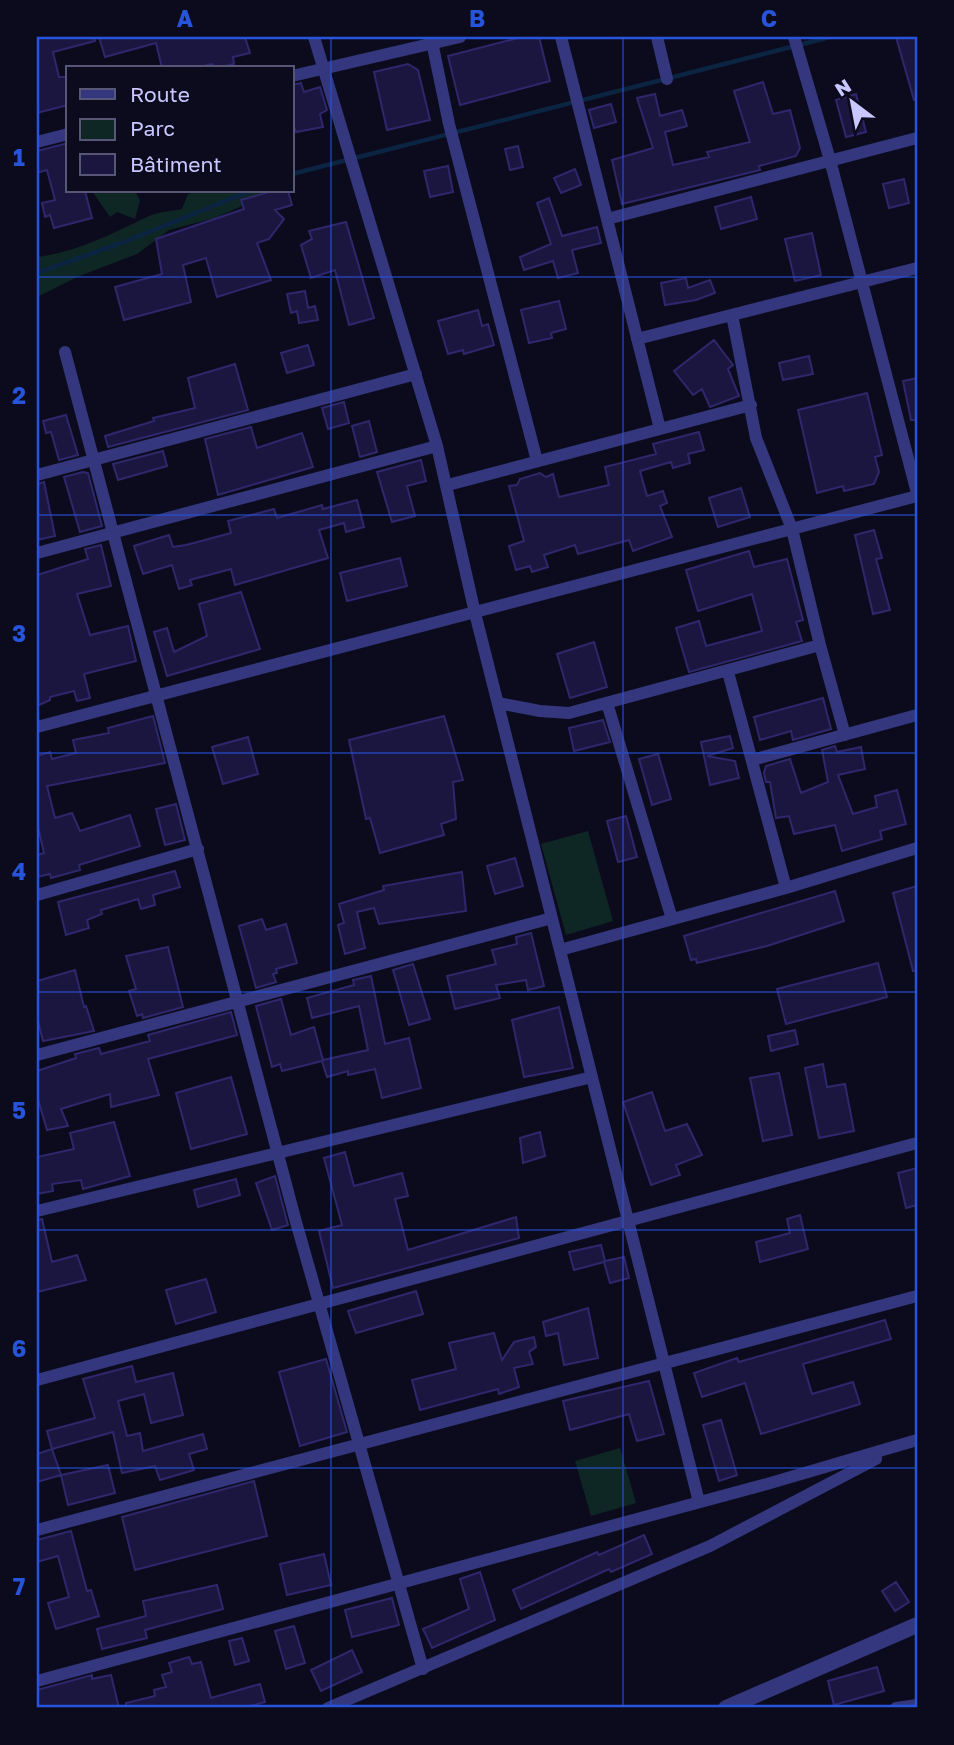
<svg xmlns="http://www.w3.org/2000/svg" width="954" height="1745" viewBox="0 0 954 1745" font-family="'Golos Text',sans-serif">
<style>
.green{fill:#0e2724}
.lines{fill:none;stroke-linecap:round;stroke-linejoin:round}
.stream{stroke:#0a2442;stroke-width:4.5}
.building{fill:#1b163f;stroke:#2f276c;stroke-width:2}
.minor{stroke:#34377e;stroke-width:12}
.tertiary{stroke:#34377e;stroke-width:16}
.grid{fill:none;stroke:#2654da;stroke-width:2;stroke-opacity:0.55}
.neatline{fill:none;stroke:#2654da;stroke-width:2.5}
.grid-label{font-size:23px;text-anchor:middle;font-weight:bold;fill:#2654da}
</style>
<rect width="100%" height="100%" fill="#0c0b1d"/>
<path class="green" d="M92,191H135L140,200L135,219L117,212L110,217Z
M199,191H276L215,218L169,230L137,254L77,277L37,297V257C77,252 109,235 145,218C156,212 171,211 182,209L188,194Z
M588,831L613,921L566,935L541,844Z
M620,1448L636,1503L591,1516L575,1461Z"/>
<g class="lines">
<path class="stream" d="M292,174L830,37
M37,273L132,239L250,191"/>
</g>
<path class="building" d="M37,37H94L95,41L53,52L59,77H68V105L37,113Z
M99,37H245L250,53L233,57L234,64L216,68L212,64L194,68H162L156,43L105,57Z
M522,37H539L550,81L460,105L448,56Z
M896,37H917V99L914,100Z
M408,64L418,70L430,120L387,130L374,72Z
M763,82L773,114L790,110L800,148L796,156L759,166L760,170L622,204L612,160L653,148L637,98L655,94L660,116L682,110L687,126L665,132L673,165L709,157L707,152L750,142L734,91Z
M301,83L304,92L320,87L327,110L320,114L323,127L296,132L292,122V85Z
M856,94L866,132L846,137L836,100Z
M611,104L616,122L594,128L589,110Z
M68,143V191H85L92,218L54,228L50,215L45,217L42,203L55,200L47,170L37,173V151Z
M518,146L523,167L510,170L505,149Z
M448,166L453,192L430,197L424,171Z
M575,169L581,185L561,193L554,178Z
M904,179L909,203L889,208L883,184Z
M272,191H288L292,205L275,210L284,219L269,239L257,243L271,280L217,297L206,258L183,265L191,302L124,320L115,287L162,274L156,239L244,209L241,200Z
M751,197L757,219L721,229L715,207Z
M549,198L562,236L597,227L601,243L572,250L578,273L558,278L553,261L524,270L520,257L551,244L537,203Z
M346,222L374,318L349,325L335,270L311,278L301,245L312,239L309,231Z
M812,233L821,275L795,281L785,239Z
M686,278L688,288L710,280L715,293L696,300L665,305L661,283Z
M305,291L308,308L315,306L318,320L299,323L297,311L291,313L287,294Z
M559,301L566,329L551,333L552,338L529,343L521,310Z
M478,310L482,326L488,324L494,345L464,354L463,350L448,354L438,321Z
M714,340L733,365L728,369L739,396L710,407L702,389L693,395L674,371Z
M308,345L314,365L287,373L281,353Z
M809,356L813,374L783,380L779,363Z
M235,364L248,410L108,447L105,436L154,421L153,418L195,408L188,378Z
M917,378V420H911L903,381Z
M867,393L882,455L875,457L879,472L874,484L844,491L843,486L817,493L798,410Z
M344,402L349,423L328,429L322,408Z
M66,415L78,455L59,460L51,432L46,433L43,421Z
M369,421L377,452L360,457L352,426Z
M251,427L257,448L302,433L313,467L218,495L205,439Z
M699,432L704,450L688,454L690,463L673,468L671,462L640,471L647,496L663,491L667,503L660,506L672,537L633,551L629,540L578,554L575,545L544,555L548,567L532,572L530,566L516,570L509,546L524,541L509,486L517,485L520,479L540,473L546,477L553,474L559,497L609,485L605,467L656,454L653,444Z
M163,451L167,466L118,480L113,464Z
M421,460L426,481L407,486L415,516L392,522L377,472Z
M83,472L88,473L102,526L80,532L64,477Z
M44,482L55,536L37,540V484Z
M741,488L750,517L718,527L709,498Z
M357,500L364,527L346,532L344,523L319,530L328,558L235,585L231,569L190,580L192,585L179,589L172,565L143,574L134,546L169,535L173,547L186,545L231,533L228,521L274,509L277,518L322,505L323,509Z
M874,530L882,558L876,559L890,610L873,614L855,535Z
M101,545L111,586L77,594L90,635L128,626L136,661L84,674L90,698L77,701L74,691L50,697V700L37,706V575L88,559L85,549Z
M749,551L754,567L787,559L803,620L796,622L802,641L689,672L676,628L699,621L706,646L762,631L752,594L698,611L686,570Z
M400,558L407,586L347,601L340,573Z
M241,592L260,649L167,676L154,632L167,628L174,652L207,636L199,604Z
M594,642L607,687L570,698L557,654Z
M823,698L831,729L793,740L791,731L760,740L754,717Z
M153,716L165,763L47,786L55,818L72,813L80,831L130,815L140,846L79,865L80,870L51,878L50,874L37,877V855L44,853L37,823V756L50,752L52,759L76,753L73,740L109,733L108,728Z
M444,716L463,780L453,782L456,819L441,824L444,835L380,853L370,818L366,819L349,740Z
M603,720L610,742L574,751L569,728Z
M730,736L733,748L707,756L735,761L739,778L710,785L701,742Z
M248,737L258,774L223,784L212,747Z
M835,746L837,752L861,747L865,769L838,775L853,814L877,807L875,796L897,790L906,824L880,831L882,839L842,851L835,825L794,834L789,816L776,818L770,782H766L764,773L766,766L790,759L801,793L828,782L822,750Z
M658,754L671,799L652,805L639,759Z
M176,804L185,840L165,845L156,809Z
M626,816L637,857L618,862L607,821Z
M515,858L523,886L495,894L487,866Z
M175,871L180,887L153,895L155,905L141,909L138,899L101,910L102,914L87,920L89,928L66,935L58,902Z
M462,872L466,911L379,924L374,908L357,912L365,948L345,954L338,925L344,923L339,904L384,890L383,886Z
M917,886V970L913,971L893,893Z
M835,891L844,921L767,946L697,963L696,959L691,960L684,936Z
M262,919L266,930L286,924L297,963L276,969L277,973L273,974L276,982L256,988L239,926Z
M531,933L544,986L528,990L526,980L496,985L500,998L455,1009L447,976L496,964L492,950L517,944L516,937Z
M168,947L183,1007L143,1018L142,1014L137,1016L129,991L136,989L126,956Z
M878,963L887,997L786,1024L777,989Z
M413,964L430,1019L409,1025L393,970Z
M75,970L84,1007L86,1006L94,1031L43,1041L37,1017V981Z
M371,976L385,1044L409,1038L421,1088L382,1098L375,1069L348,1075V1071L327,1077L322,1061L282,1071L280,1064L272,1067L256,1006L281,999L291,1035L314,1027L323,1060L368,1050L359,1006L312,1018L307,998L354,985L353,980Z
M559,1007L573,1068L524,1077L512,1020Z
M231,1012L237,1035L148,1059L159,1095L111,1107L110,1094L61,1109L68,1126L47,1130L37,1096V1071L76,1058L75,1054L99,1048L101,1054L150,1041L148,1035Z
M795,1030L798,1044L771,1051L768,1036Z
M823,1064L827,1087L845,1084L854,1131L819,1138L805,1068Z
M779,1073L792,1135L763,1141L750,1078Z
M231,1077L247,1134L191,1149L176,1093Z
M652,1092L665,1131L687,1124L702,1155L676,1165L680,1175L651,1185L623,1102Z
M114,1122L130,1176L83,1189L81,1180L52,1184L53,1191L37,1194V1157L74,1149L70,1133Z
M540,1132L545,1156L523,1163L520,1138Z
M345,1152L354,1186L402,1173L408,1196L395,1199L408,1250L516,1217L519,1238L333,1288L319,1231L342,1225L324,1158Z
M917,1168V1205L906,1208L898,1173Z
M275,1176L288,1225L272,1230L256,1183Z
M236,1179L240,1195L198,1207L194,1190Z
M800,1215L808,1249L760,1262L756,1242L790,1233L787,1219Z
M42,1219L52,1262L77,1255L86,1280L37,1292V1220Z
M601,1245L605,1261L624,1257L629,1278L610,1283L604,1262L574,1270L569,1252Z
M206,1279L216,1312L176,1324L166,1290Z
M416,1291L423,1314L356,1333L348,1311Z
M588,1308L598,1358L564,1365L558,1333L546,1336L543,1322Z
M885,1320L891,1339L803,1364L812,1394L853,1382L860,1404L761,1434L745,1383L702,1397L694,1373L737,1358L739,1362Z
M494,1333L502,1360L514,1342L534,1337L536,1347L529,1352L533,1364L514,1368L519,1387L499,1394L498,1389L420,1410L412,1380L456,1369L449,1343Z
M326,1359L347,1432L300,1446L279,1372Z
M132,1366L136,1382L173,1373L183,1415L151,1423L144,1394L118,1401L127,1436L140,1433L143,1451L203,1434L207,1449L189,1454L194,1470L160,1480L155,1466L122,1473L113,1432L52,1449L47,1431L95,1418L83,1379Z
M649,1381L664,1434L637,1441L629,1414L570,1430L563,1401Z
M721,1420L737,1475L719,1481L703,1425Z
M52,1449L61,1475L37,1482V1454Z
M108,1465L115,1493L68,1505L61,1475Z
M254,1481L267,1536L135,1570L122,1517Z
M71,1531L87,1591L91,1590L99,1616L56,1629L48,1603L69,1597L58,1556L37,1562V1540Z
M644,1535L652,1554L611,1572L609,1569L521,1609L513,1590L597,1552L599,1555Z
M324,1554L331,1585L287,1595L280,1564Z
M480,1572L495,1620L432,1648L423,1629L469,1609L460,1579Z
M896,1582L909,1602L895,1611L882,1591Z
M217,1585L223,1609L145,1630L147,1638L102,1649L97,1629L146,1616L143,1601Z
M392,1598L399,1625L352,1637L345,1610Z
M294,1626L305,1663L286,1669L275,1631Z
M242,1638L249,1661L235,1665L229,1641Z
M352,1650L362,1672L321,1691L311,1670Z
M189,1657L192,1664L201,1662L211,1698L260,1684L265,1702L243,1708H126V1703L155,1696L154,1690L166,1687L162,1675L172,1672L169,1663Z
M877,1667L884,1691L834,1705L828,1681Z
M92,1675V1679L111,1675L119,1708H37V1690Z"/>
<g class="lines">
<path class="minor" d="M314,37L437,446L475,613L699,1502
M431,37L449,124L537,461
M561,37L660,429
M657,37L667,79
M794,37L830,160L917,493
M292,76L460,37
M37,142L68,134
M607,219L917,138
M732,315L756,438L792,529L820,645L845,735
M637,339L917,268
M65,352L296,1222L423,1669
M37,475L416,374
M448,485L751,405
M37,553L437,446
M728,672L786,888
M498,703L540,711L569,713L820,645
M607,703L672,919
M37,727L917,496
M752,760L917,715
M37,895L198,849
M560,950L786,888L917,848
M37,1055L552,918
M37,1211L592,1077
M37,1380L917,1143
M37,1530L917,1296
M37,1681L767,1484L917,1440
M328,1708L710,1546L876,1459
M896,1708L917,1705"/>
<path class="tertiary" d="M726,1708L917,1625"/>
</g>
<path class="grid" d="M331,37V1708M623,37V1708M37,277H917M37,515H917M37,753H917M37,992H917M37,1230H917M37,1468H917"/>
<rect width="954" height="1745" fill="none" stroke="#0c0b1d" stroke-width="77"/>
<rect x="66" y="66" width="228" height="126" fill="#0c0b1d" stroke="#585677" stroke-width="2"/>
<rect x="80" y="89" width="35" height="10" fill="#34377e" stroke="#585677" stroke-width="2"/>
<text x="130" y="102" font-size="21" fill="#c9c7ff">Route</text>
<rect x="80" y="119" width="35" height="21" fill="#0e2724" stroke="#585677" stroke-width="2"/>
<text x="130" y="136" font-size="21" fill="#c9c7ff">Parc</text>
<rect x="80" y="154" width="35" height="21" fill="#1b163f" stroke="#585677" stroke-width="2"/>
<text x="130" y="172" font-size="21" fill="#c9c7ff">Bâtiment</text>
<g transform="translate(852 102) rotate(328)" stroke="#0c0b1d" stroke-width="5" paint-order="stroke">
<path d="M0-5L12 26L0 18L-12 26Z" fill="#c9c7ff"/>
<text y="-10" font-size="19" font-weight="bold" text-anchor="middle" fill="#c9c7ff">N</text>
</g>
<rect x="38" y="38" width="878" height="1668" class="neatline"/>
<g class="grid-label">
<text x="185" y="27">A</text>
<text x="477" y="27">B</text>
<text x="769" y="27">C</text>
<text x="19" y="166">1</text>
<text x="19" y="404">2</text>
<text x="19" y="642">3</text>
<text x="19" y="880">4</text>
<text x="19" y="1119">5</text>
<text x="19" y="1357">6</text>
<text x="19" y="1595">7</text>
</g>
</svg>
